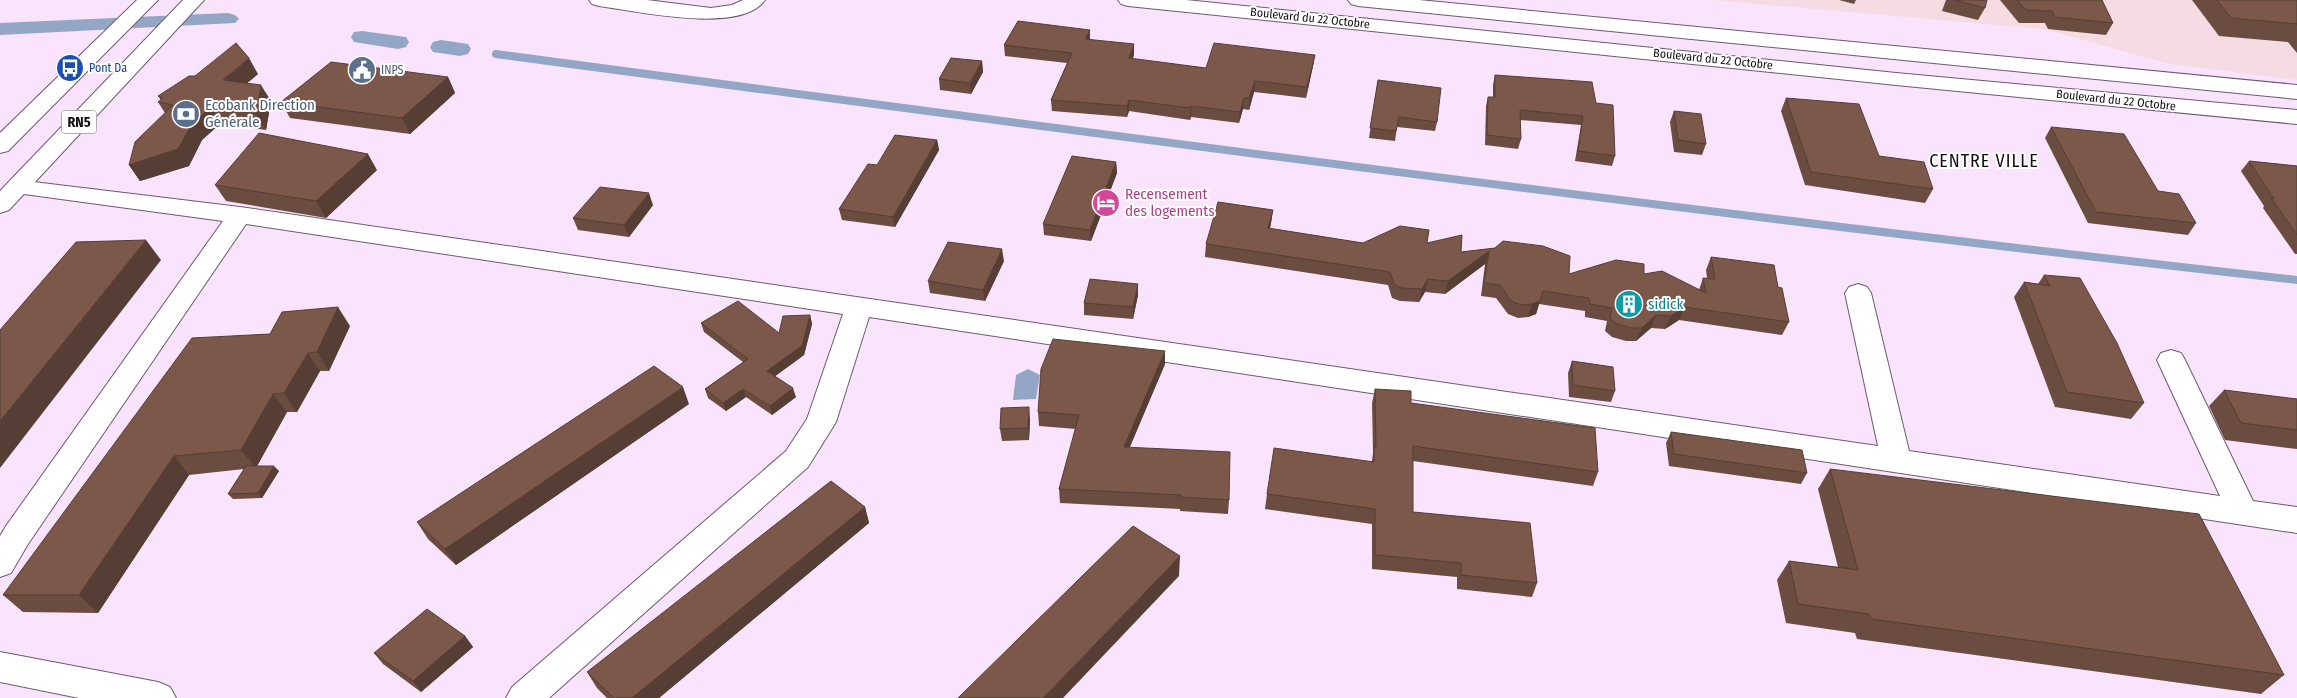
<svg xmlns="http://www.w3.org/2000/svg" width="2297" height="698" viewBox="0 0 2297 698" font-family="'Fira Sans Condensed',sans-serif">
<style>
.education{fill:#f5dbe2}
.water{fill:#93a6c6}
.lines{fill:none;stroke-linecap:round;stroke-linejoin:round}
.stream{stroke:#93a6c6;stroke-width:8}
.canal{fill:#93a6c6;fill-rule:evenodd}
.minor-casing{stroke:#6d5a6f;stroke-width:2}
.major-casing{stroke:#6d5a6f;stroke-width:2}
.highway-casing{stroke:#6d5a6f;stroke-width:2}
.minor{fill:#fff;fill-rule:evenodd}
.major{fill:#fff;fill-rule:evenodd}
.highway{fill:#fff;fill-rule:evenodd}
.wall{fill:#6a4c40}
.shaded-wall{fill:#563e34}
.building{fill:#7b584a;stroke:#563e34}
.labels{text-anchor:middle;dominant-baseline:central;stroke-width:4;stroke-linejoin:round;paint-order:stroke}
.far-street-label{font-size:12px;fill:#160e17;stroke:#fff}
.far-transit-label{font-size:12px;fill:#164399;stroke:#fff;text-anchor:start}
.far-service-label{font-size:12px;fill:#4e5e75;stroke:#fff;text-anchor:start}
.shield{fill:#fff;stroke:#5c565d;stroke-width:1}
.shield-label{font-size:14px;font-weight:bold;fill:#160e17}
.service-label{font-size:15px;fill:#4e5e75;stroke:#fff;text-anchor:start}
.hotel-label{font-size:15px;fill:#b23c85;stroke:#fff;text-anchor:start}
.culture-label{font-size:15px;fill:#0d838f;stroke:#fff;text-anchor:start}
.quarter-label{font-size:18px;letter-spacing:1px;fill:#160e17;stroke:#fff}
</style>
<rect width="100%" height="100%" fill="#fae4fd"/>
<path class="education" d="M1711,0H2297V80L2169,64L2044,29Z"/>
<path class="water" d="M1028,369L1040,375L1036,399L1013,400L1016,375Z"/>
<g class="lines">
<path class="stream" d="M496,54C1096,134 1696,213 2297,280"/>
<path class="canal" d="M228,13L235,15L239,19L235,23L0,35V23Z
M362,31L406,37L409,42L406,47L398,49L354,42L351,37L354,32Z
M441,40L468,44L471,49L468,54L460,56L433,52L430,47L433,42Z"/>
<g class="minor-casing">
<path id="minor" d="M589,0H647L711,8L732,5L743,0H765C741,35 637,11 599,6L592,4Z
M17,180L240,207L1878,446L1845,293L1849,287L1858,284L1867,287L1871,293L1909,451L2220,496L2157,360L2161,353L2171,350L2181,353L2185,360L2253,501L2297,507V533L869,317L836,422L808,467L549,698H506L512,687L786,451L807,419L843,314L246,224L28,544L11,573L0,577V536L6,526L223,221L9,192L5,187L9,182Z
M0,652L158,682L170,687L176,698H79L0,682Z"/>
</g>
<g class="major-casing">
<path id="major" d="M1118,0H1186L1896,73L2297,110V124L1896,85L1128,6L1121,4Z
M1348,0H1419L2297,85V99L1358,6L1351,4Z"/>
</g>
<g class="highway-casing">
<path id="highway" d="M137,0H158L8,151L0,153V133Z
M183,0H204L9,210L0,213V191Z"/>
</g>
<use href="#minor" class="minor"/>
<use href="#major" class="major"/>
<use href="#highway" class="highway"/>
</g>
<path class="wall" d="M1839,0H1856L1854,4Z
M1946,0H1987L1985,8L1978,20L1942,11Z
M2000,0H2102L2113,23L2106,35L2048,29L2045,23H2019Z
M2192,0H2297V53L2288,42L2219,36Z
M1090,40L1134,55L1132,59L1206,68L1315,55L1313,66L1306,98L1254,92L1249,110L1243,109L1239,123L1191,117L1190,120L1129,111L1127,117L1052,111L1051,100L1067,63L1005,56L1004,45Z
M982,61L983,72L971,94L940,90L939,79Z
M258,74L247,83L271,101L266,130L221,123L202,140L189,166L140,181L129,165L165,113L158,102L161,100L158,96L195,76Z
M1495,75L1596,103L1615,156L1612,166L1575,161L1581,125L1520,120L1521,139L1518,149L1485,145L1486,106L1488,97H1493V85Z
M448,77L455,93L410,134L290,118L281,102Z
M1378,80L1437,122L1435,131L1397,127L1395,141L1369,138Z
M1786,98L1933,189L1925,203L1805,185L1781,111Z
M1674,111L1706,144L1702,155L1674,152L1670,122Z
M2051,127L2158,191L2196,223L2188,235L2088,223L2045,138Z
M937,140L939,150L895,227L842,220L839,209L877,165Z
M2249,161L2297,166V254H2295L2263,208L2264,206L2241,171Z
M1116,162L1117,173L1091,241L1044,235L1043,224Z
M377,170L326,218L226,201L215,185Z
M653,205L629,237L578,230L573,218Z
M1273,210L1271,223L1270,229L1363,243H1427L1461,252L1495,248L1569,274H1644L1699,290L1703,278H1707L1706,270L1711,257L1778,287L1789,322L1782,335L1679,320L1665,329L1651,328L1636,341H1626L1612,337L1605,331L1607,321L1585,317V311L1539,304L1536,314L1528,317L1518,318L1508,314L1496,298L1481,296L1485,264L1445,294L1425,292L1419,302L1400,301L1392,298L1388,285L1205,257L1206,244Z
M1004,261L985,301L930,293L928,281Z
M2044,275L2144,403L2131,419L2055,407L2014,297L2024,282L2038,284Z
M1138,295L1133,319L1084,315V303Z
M810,315L812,324L804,355L775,376L796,397L772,415L746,397L726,411L708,398L705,389L743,362L704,332L701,323L779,333Z
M350,326L329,371H320L297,412H287L257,466L279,471L262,498L233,499L228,494L244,469L189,475L98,613L23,612L3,595L270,334Z
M1572,361L1615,391L1611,402L1569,397L1568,373Z
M1165,364L1130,447L1229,500L1228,514L1180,511V509L1060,503L1059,489L1076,429L1039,426L1038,412Z
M1375,389L1411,403L1598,472L1593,486L1413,461V512L1537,583L1532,597L1457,589V577L1372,569V524L1265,509L1267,494L1372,461L1373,453L1372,403Z
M2224,390L2297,399V449L2225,440L2209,406Z
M689,404L456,565L428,539L417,522Z
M1030,419L1029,440L1002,441L1000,429Z
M1671,432L1807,473L1801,484L1669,466L1666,443Z
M1830,469L2284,675L2261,694L1857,639L1855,633L1786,623L1777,580L1789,561L1838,567L1818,489Z
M865,507L869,523L659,698H607L597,688L587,672Z
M465,636L473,647L421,692L383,664L374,653Z"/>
<path class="shaded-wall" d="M1090,30V41L1085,39Z
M1134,44V55L1129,69V58Z
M1315,55L1313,66L1306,98L1307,87Z
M249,58L258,74L233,95L223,80Z
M982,61L983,72L971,94L970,83Z
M448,77L455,93L410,134L402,118Z
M1255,81L1254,92L1249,110V98Z
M261,85L271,101L266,130L256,114Z
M1244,98L1243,109L1239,123L1240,112Z
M1129,100V111L1127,117V106Z
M1191,106V117L1190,120V108Z
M211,107L221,123L202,140L189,166L140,181L129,165L192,124Z
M937,140L939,150L895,227L893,217Z
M368,154L377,170L326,218L316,201Z
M1116,162L1117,173L1091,241L1090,230Z
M649,193L653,205L629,237L624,225Z
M1273,210L1271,223L1267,241L1268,228Z
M146,240L161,260L0,468V421Z
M1002,249L1004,261L985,301L983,290Z
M1489,251L1485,264L1445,294L1448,281Z
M1428,279L1425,292L1419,302L1422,289Z
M1138,284V295L1133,319V307Z
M1540,301L1536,314L1528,317L1532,304Z
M338,307L350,326L329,371L317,352Z
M1685,307L1679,320L1665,329L1671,316Z
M810,315L812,324L804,355L770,380L767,371Z
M1656,315L1651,328L1636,341L1642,328Z
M1165,351V364L1124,460V447Z
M308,353L320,371L297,412L284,393Z
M683,387L689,404L456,565L445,549Z
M793,388L796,397L772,415L770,406Z
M743,389L746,397L726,411L723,403Z
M273,394L287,412L256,468L241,450Z
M1029,407L1030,419L1029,440L1028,428Z
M174,456L189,475L98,613L79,595Z
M274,466L279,471L262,498L258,493Z
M865,507L869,523L659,698H632Z
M1180,556L1179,576L1063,698H1043Z
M465,636L473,647L421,692L413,681Z"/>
<path class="building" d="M1954,0H1987L1985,8Z
M2017,0H2102L2113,23L2055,17L2052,11L2026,10Z
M2217,0H2297V24L2231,18Z
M1018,21L1090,30L1085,39L1134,44L1129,58L1206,68L1214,43L1315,55L1307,87L1255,81L1249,98H1244L1240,112L1191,106L1190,108L1129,100L1127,106L1051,100L1072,53L1004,45Z
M236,43L249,58L223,80L261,85L256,114L211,107L192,124L178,149L129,165L135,142L173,105L158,102L163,98L158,96L189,76H195Z
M951,58L982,61L970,83L939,79Z
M331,62L448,77L402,118L281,102Z
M1495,75L1592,82L1596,103L1613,105L1615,156L1578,151L1583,116L1520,110L1521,139L1487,135L1488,97H1495Z
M1378,80L1441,88L1437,122L1399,117L1396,131L1370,128Z
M1786,98L1859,104L1879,156L1924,162L1933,189L1811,172Z
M1674,111L1701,114L1706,144L1678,140Z
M2051,127L2124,134L2158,191L2179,194L2196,223L2096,212Z
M259,133L368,154L316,201L215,185Z
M895,135L937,140L893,217L839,209L868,164L877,165Z
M1072,156L1116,162L1090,230L1043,224Z
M2249,161L2297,166V235L2271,198L2274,199Z
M600,187L649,193L624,225L573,218Z
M1218,202L1273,210L1268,228L1363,243L1400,226L1429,230L1427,243L1462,235L1461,252L1495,248L1503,241L1543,246L1570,256L1569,274L1616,260L1644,264V274L1662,271L1706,293L1703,278L1715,279L1711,257L1774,265L1778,287L1782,288L1789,322L1685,307L1671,316L1656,315L1642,328H1631L1617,324L1610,318L1612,308L1590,304L1589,298L1543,291L1540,301L1532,304L1521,305L1511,301L1500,285L1484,283L1489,251L1448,281L1428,279L1422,289L1402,288L1395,285L1390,272L1206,244Z
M146,240L0,421V330L76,242Z
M948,242L1002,249L983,290L928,281Z
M2044,275L2080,278L2117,343L2144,403L2067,392L2024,282L2050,286Z
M1090,279L1138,284L1133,307L1084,303Z
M738,301L779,333L783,316L810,315L802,346L767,371L793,388L770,406L743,389L723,403L705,389L748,359L701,323Z
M338,307L317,352L308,353L284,393L273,394L241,450L174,456L79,595H3L192,338L270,334L282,312Z
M1053,339L1165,351L1124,447L1230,452L1229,500L1180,497L1181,495L1059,489L1079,415L1038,412L1041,369Z
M1572,361L1613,367L1615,391L1573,385Z
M654,366L683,387L445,549L417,522Z
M1375,389L1411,391V403L1595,428L1598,472L1413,446V512L1530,523L1537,583L1461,575V563L1375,555V509L1267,494L1274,448L1374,462V447H1376Z
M2224,390L2297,399V430L2241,423Z
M1029,407L1028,428L1000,429L1001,408Z
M1671,432L1802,450L1807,473L1674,454Z
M246,466H274L258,493L228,494Z
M1830,469L2199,514L2284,675L1871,619L1869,614L1798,604L1789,561L1858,570Z
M831,481L865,507L632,698H614L587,672Z
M1133,526L1180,556L1043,698H958Z
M427,609L465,636L413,681L374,653Z"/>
<defs>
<g id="bus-disc" transform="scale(1.4375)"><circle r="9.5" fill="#1a4fb4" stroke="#fff"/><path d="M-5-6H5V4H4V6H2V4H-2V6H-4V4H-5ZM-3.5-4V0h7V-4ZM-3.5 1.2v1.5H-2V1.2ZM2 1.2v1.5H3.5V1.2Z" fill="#fff"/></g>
<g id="civic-disc" transform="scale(1.4375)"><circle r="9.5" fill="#5c6f8a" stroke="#fff"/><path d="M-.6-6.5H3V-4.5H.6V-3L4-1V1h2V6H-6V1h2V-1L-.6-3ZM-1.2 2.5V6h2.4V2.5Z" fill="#fff"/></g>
<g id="bank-disc" transform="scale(1.4375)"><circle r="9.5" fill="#5c6f8a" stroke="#fff"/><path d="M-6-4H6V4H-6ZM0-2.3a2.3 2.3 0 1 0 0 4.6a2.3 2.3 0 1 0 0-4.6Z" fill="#fff"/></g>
<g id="hotel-disc" transform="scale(1.4375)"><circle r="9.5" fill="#d1479c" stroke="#fff"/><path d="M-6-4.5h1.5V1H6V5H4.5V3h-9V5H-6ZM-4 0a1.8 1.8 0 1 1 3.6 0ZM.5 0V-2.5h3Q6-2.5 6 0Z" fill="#fff"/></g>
<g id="building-disc" transform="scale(1.4375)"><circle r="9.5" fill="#0f9aa8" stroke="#fff"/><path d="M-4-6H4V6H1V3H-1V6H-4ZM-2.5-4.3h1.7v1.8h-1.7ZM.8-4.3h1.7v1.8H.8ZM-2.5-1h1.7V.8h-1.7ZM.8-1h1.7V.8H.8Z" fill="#fff"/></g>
</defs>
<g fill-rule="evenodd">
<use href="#bus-disc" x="70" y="68"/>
<use href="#civic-disc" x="362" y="70"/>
<use href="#bank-disc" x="186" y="114"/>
<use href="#hotel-disc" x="1106" y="203"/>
<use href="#building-disc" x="1629" y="304"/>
</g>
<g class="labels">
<g class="far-street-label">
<text transform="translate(1310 18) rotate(6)">Boulevard du 22 Octobre</text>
<text transform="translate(1713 59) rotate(6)">Boulevard du 22 Octobre</text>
<text transform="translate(2116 100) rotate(6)">Boulevard du 22 Octobre</text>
</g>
<g class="far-transit-label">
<text x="89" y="68">Pont Da</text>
</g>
<g class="far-service-label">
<text x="381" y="70">INPS</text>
</g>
<rect class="shield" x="61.5" y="110.5" width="35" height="23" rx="4"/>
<g class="shield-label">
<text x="79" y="122">RN5</text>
</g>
<g class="service-label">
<text x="205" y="105">Ecobank Direction<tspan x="205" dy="17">Générale</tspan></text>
</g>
<g class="hotel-label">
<text x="1125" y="194">Recensement<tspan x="1125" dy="17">des logements</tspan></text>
</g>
<g class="culture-label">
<text x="1648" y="304">sidick</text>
</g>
<g class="quarter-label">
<text x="1984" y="161">CENTRE VILLE</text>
</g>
</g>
</svg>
